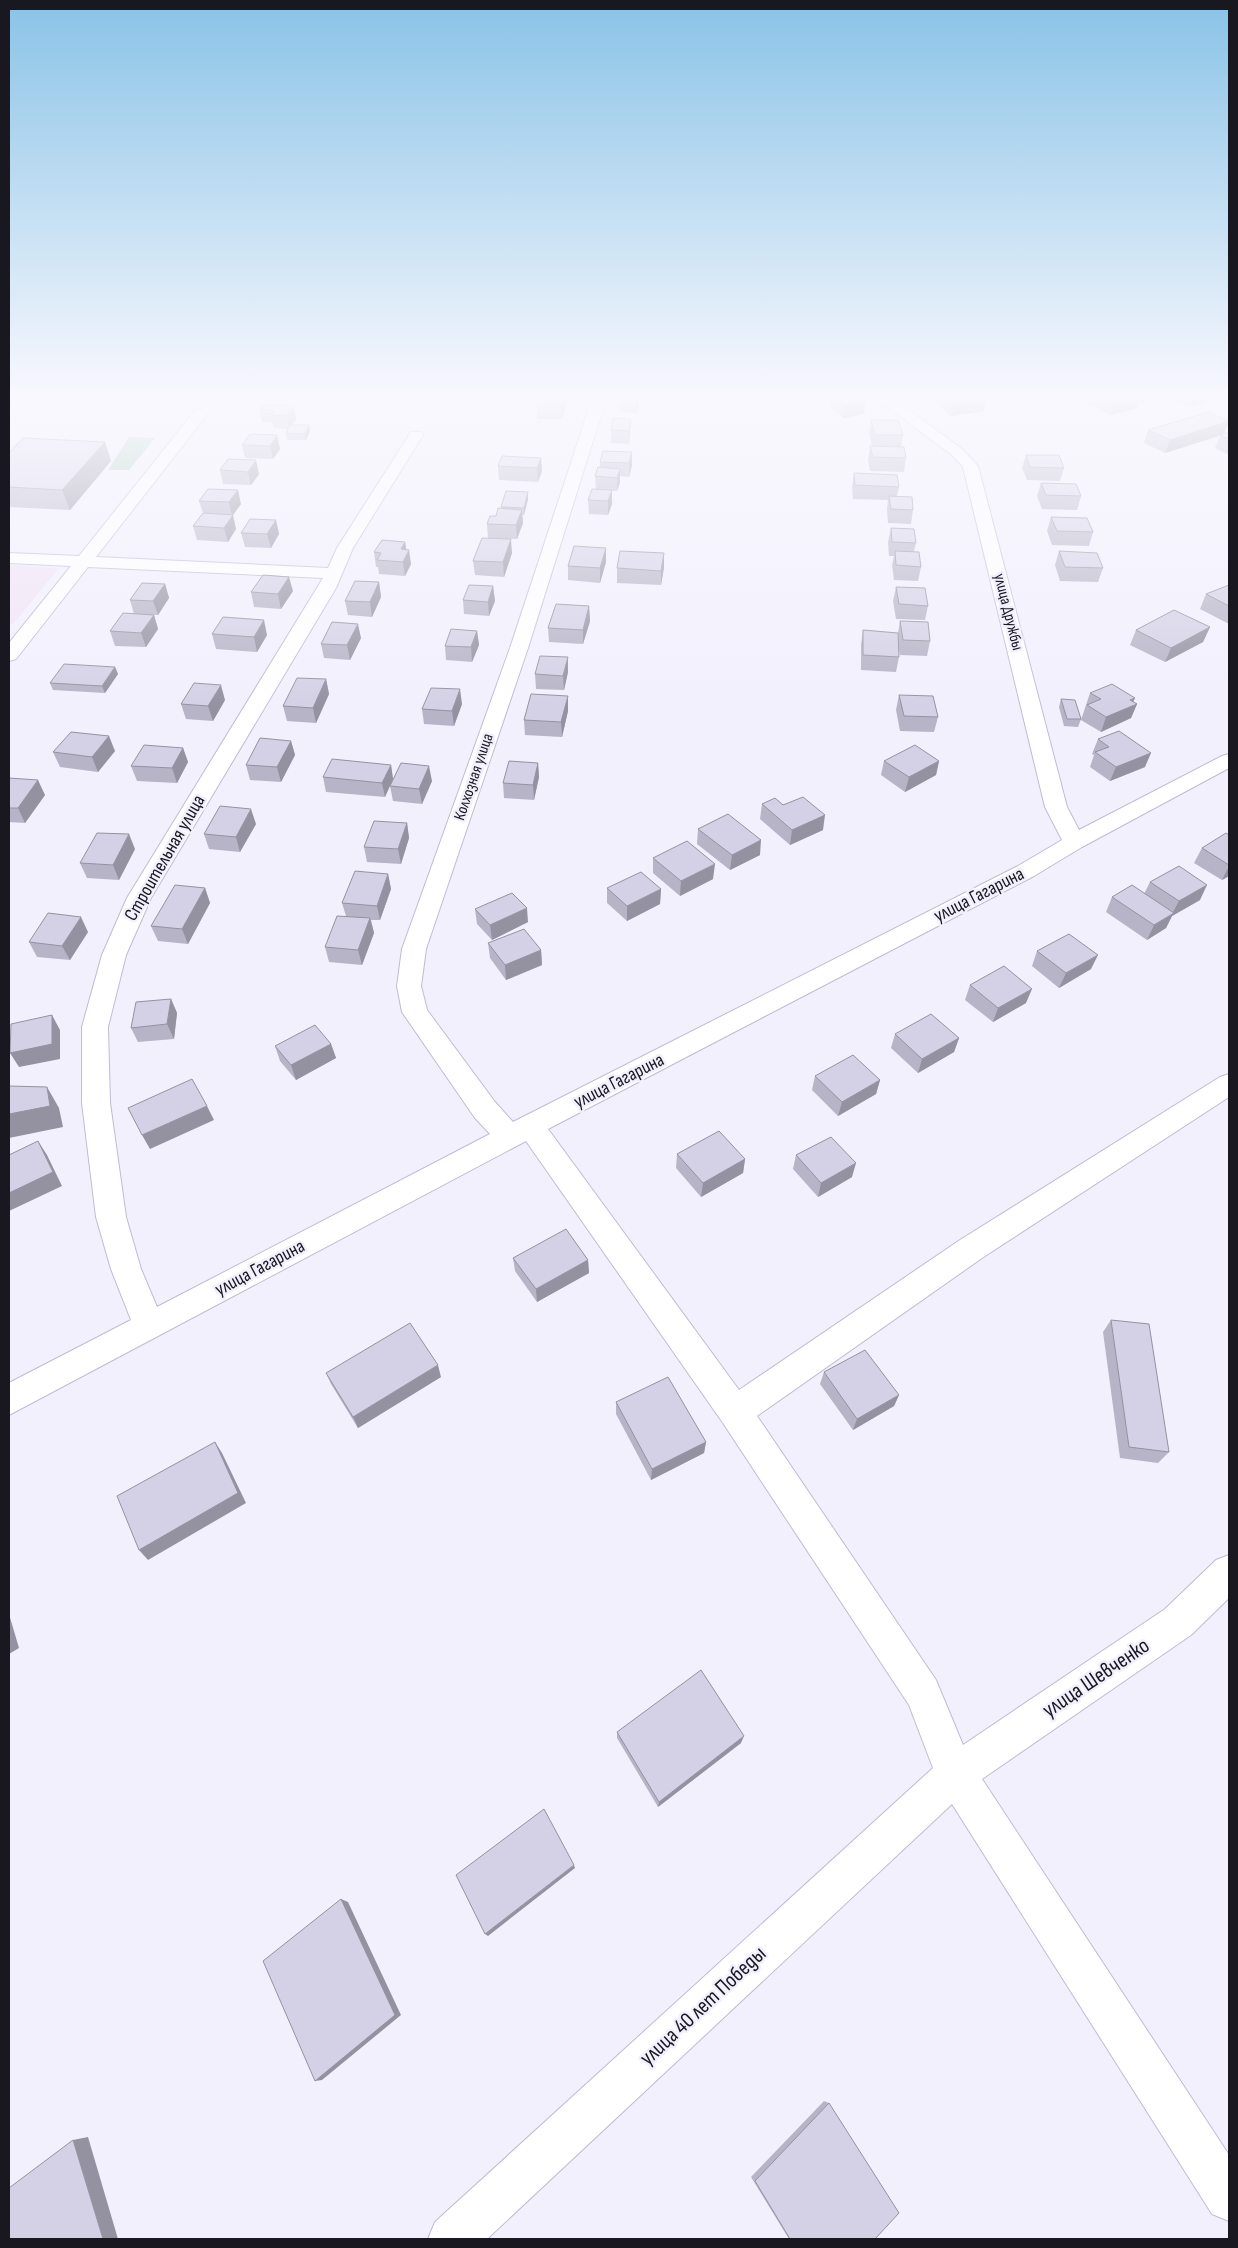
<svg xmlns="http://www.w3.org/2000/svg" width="1238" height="2248" viewBox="0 0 1238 2248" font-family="'Sofia Sans Condensed',sans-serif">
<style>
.commercial{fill:#f1e3f6}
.green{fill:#a7cbb6}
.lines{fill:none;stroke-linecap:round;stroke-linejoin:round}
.minor-casing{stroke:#bfbcd1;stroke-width:2}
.minor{fill:#fff;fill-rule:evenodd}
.wall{fill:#b6b4c6}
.shaded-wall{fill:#9492a1}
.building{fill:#d4d1e6;stroke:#9492a1}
.labels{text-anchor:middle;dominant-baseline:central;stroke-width:5;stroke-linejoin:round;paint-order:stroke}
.far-street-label{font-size:16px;fill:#19171f;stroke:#f2f0fd}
.street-label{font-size:19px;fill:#19171f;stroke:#f2f0fd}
.near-street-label{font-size:22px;fill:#19171f;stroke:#f2f0fd}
</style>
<rect width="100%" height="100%" fill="#f2f0fd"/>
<path class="commercial" d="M9,565L59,568L13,624L9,623Z"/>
<path class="green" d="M129,437L155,438L129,470H108Z"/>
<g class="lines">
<g class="minor-casing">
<path id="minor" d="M209,393H224L96,557L328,568L337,548L411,432H421L423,435L353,548L336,588L151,898L126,955L108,1027L110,1103L126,1217L141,1269L157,1307L490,1134L475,1118L402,1012L397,986L402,949L510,648L594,393H608L528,648L426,949L421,986L427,1010L495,1102L513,1122L1018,866L1062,840L1045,807L963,467L952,455L869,393H886L962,449L978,466L1067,807L1079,830L1222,756L1229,754V768L1082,847L1034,876L548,1129L739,1390L960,1240L1220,1077L1229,1074V1097L982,1258L757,1416L936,1680L963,1745L1165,1609L1216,1560L1229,1555V1598L1191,1635L982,1779L1229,2155V2221L1212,2214L952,1804L487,2239H428L435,2222L933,1768L909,1705L723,1423L526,1141L9,1415V1383L131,1320L111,1269L96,1217L82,1103V1027L102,955L127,898L323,578L88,567L16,659L9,661V643L71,566L9,563V553L79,556Z"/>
</g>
<use href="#minor" class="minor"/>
</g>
<path class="wall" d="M97,393H111V395L107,399H99Z
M281,393H310L307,398L281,396Z
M436,393H457L456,395L436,394Z
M621,393H660V395L640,394L639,404L637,413L620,412V399Z
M831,393L864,414L843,418L829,406Z
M937,393H980L987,398L984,411L951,416L935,403Z
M1087,393H1154L1153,399L1139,403L1137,408L1110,415L1084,403Z
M1157,393H1229V395L1190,407Z
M540,395L565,408L562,419H537V406Z
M293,406L296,419L292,425H309L310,431L306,440H287L286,433L288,429L274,428L272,422H262L259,409Z
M613,418L630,432L629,444L611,443V430Z
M871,420L903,435L901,447L906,458L904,472L870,471L868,460L870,446L872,447L869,433Z
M1148,430L1225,434L1229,432V455L1215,448L1220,436L1165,453L1144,443Z
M277,435L280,449L273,459L245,458L242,445Z
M105,442L111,461L70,510L9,507V453Z
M632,452V465L629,477L620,476V482L617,491H612V504L608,515L589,514L588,500L596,489L595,476L600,468V462Z
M1026,455L1064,468L1060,481L1027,480L1022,468Z
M541,458L542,471L538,482L499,480L498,466Z
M228,459L259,474L251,485L223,484L220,470Z
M854,473L899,487L897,496L913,510L911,524L888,523L887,509L888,500L853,499L852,487Z
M1041,483L1081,496L1077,510L1042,509L1037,496Z
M208,489L241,504L233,515L236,529L228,542L197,540L193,526L203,513L199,501Z
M528,499L524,515H522L523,523L517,539L490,538L512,553L504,577L475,575L473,561L488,538L487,524L496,516L501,509V507Z
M1051,517L1093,532L1089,546L1052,545L1047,531Z
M276,520L279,534L271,548L245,547L241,533Z
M891,528L916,543L914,551L921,567L918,581L894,580L892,565L894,556H889L888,542Z
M405,542L406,549L411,564L405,576L379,574L378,567H376L374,552Z
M1059,551L1103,568L1098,582L1060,581L1055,565Z
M664,553V567L661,585L617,583V568Z
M606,562L600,583L568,580V566Z
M379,582L381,597L372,617L348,615L345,601Z
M165,584L169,598L158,615H154L158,629L146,647L115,646L110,631L134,614L130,600Z
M1229,585V624L1200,609L1206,594Z
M493,586L495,601L489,616L464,614L463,600Z
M896,587L928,606L925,620L896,619L893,601Z
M293,591L281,609L254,607L251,592Z
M589,606L590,621L583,644L549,642L548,628Z
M900,621L930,641L927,656L900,655L899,650V657L896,672L861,670V645L863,630L898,633Z
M1210,627L1203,642L1165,662L1130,645L1136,630Z
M477,631L479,645L472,662L446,660L445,646Z
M212,634L267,635L257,652L216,649Z
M361,638L350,660L324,658L321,644Z
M568,657V672L564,690L536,689L535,674Z
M115,667L118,674L105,693L53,690L50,683Z
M326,679L329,694L316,723L287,721L283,706Z
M1090,693L1135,698L1133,701L1137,704L1131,718L1101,732L1081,720Z
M899,695L938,717L934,732L900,731L896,710Z
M568,696V711L562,737L525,735L524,720Z
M1061,699L1081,719L1078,727L1064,726L1059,707Z
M225,700L213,721L186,719L181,704Z
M462,704L454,726L424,724L422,709Z
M1098,739L1145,767L1110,781L1090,767L1094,755L1092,754Z
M291,741L295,755L281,782L250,780L246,765Z
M183,748L188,762L177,783L137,781L131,766Z
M115,751L98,772L60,767L53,752Z
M884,761H939L936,775L905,792L881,775Z
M538,763L539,777L534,800L504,798L503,783Z
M391,765L393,779L385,797L326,792L323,777Z
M9,778L45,795L25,823L9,822Z
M432,781L422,804L393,801L390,786Z
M762,804L783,805L823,830L790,845L760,819Z
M407,823L409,838L401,864L367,862L364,847Z
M256,824L240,852L209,849L204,834Z
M698,829L760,855L730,870L697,844Z
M1229,835V876L1222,880L1194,863L1202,848Z
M135,849L119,880L87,878L80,863Z
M653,858L713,879L680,896L653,873Z
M388,874L391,889L380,920H371L374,933L362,965L329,962L325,947L346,916L342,903Z
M1150,882L1200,900L1172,916L1166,928L1147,940L1106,912L1112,897L1144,894Z
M205,888L210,903L188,944L158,941L151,926Z
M607,888L661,889L660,904L627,921L607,903Z
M475,909L528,922L492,940L477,924Z
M88,932L70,960L37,957L29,942Z
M488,943L541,950L542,965L506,980L490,958Z
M1037,951L1091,969L1059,988L1032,966Z
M970,985L1026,1003L993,1022L965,1000Z
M171,999L177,1013L174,1039L138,1042L131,1028Z
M895,1034L959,1038L954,1052L918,1073L891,1048Z
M331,1044L336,1058L296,1080L280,1061L275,1046Z
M815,1076L880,1080L876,1094L838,1116L812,1090Z
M677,1154L745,1159L743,1173L701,1197L676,1168Z
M796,1155L852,1177L818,1197L793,1169Z
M513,1258L588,1260L589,1273L537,1302L515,1271Z
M1111,1320L1169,1452L1158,1463L1120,1458L1103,1332Z
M824,1372L899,1395L894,1406L853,1430L820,1384Z
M326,1373L441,1377L358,1428L331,1384Z
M616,1402L706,1442L704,1453L651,1480L616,1414Z
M617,1732L741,1743L658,1807L617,1738Z
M824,2101L829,2103L875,2239H789L751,2177Z"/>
<path class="shaded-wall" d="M106,393H111V395L107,399Z
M639,393V404L637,413L638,400Z
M1135,393H1154L1153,399L1139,403L1137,408L1110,415L1114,402Z
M1198,393H1229V395L1190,407L1195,395Z
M565,396V408L562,419V406Z
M987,398L984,411L951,416L954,403Z
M866,401L864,414L843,418L845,405Z
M293,406L296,419L290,429L287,416Z
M631,419L630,432L629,444V431Z
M1229,421L1224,434L1165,453L1170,440Z
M309,425L310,431L306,440L305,434Z
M277,435L280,449L273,459L270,446Z
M105,442L111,461L70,510L62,490Z
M632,452V465L629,477V463Z
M541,458L542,471L538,482L537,468Z
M256,460L259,474L251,485L248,472Z
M620,469V482L617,491V478Z
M238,490L241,504L233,515L236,529L228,542L224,528L232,516L229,502Z
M612,490V504L608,515V501Z
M528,492V499L524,515V508Z
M522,510L523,523L517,539L516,525Z
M276,520L279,534L271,548L267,534Z
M511,539L512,553L504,577L503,562Z
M405,542L407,554L409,550L411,564L405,576L401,549Z
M606,548V562L600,583V568Z
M664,553V567L661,585V571Z
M289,577L293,591L281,609L278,594Z
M379,582L381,597L372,617L370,602Z
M165,584L169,598L158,615L153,601Z
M493,586L495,601L489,616L488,602Z
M589,606L590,621L583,644V630Z
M154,615L158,629L146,647L141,633Z
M264,620L267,635L257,652L254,637Z
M358,624L361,638L350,660L347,645Z
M1210,627L1203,642L1165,662L1171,648Z
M477,631L479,645L472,662L471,647Z
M568,657V672L564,690L563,676Z
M115,667L118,674L105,693L102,686Z
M326,679L329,694L316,723L313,708Z
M221,685L225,700L213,721L208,706Z
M460,689L462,704L454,726L452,711Z
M568,696V711L562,737L561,722Z
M1135,698L1131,706L1137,704L1131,718L1101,732L1106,717L1130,700Z
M109,736L115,751L98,772L92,757Z
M291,741L295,755L281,782L277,767Z
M183,748L188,762L177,783L172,768Z
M1151,753L1145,767L1110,781L1116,767Z
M939,761L936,775L905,792L909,777Z
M538,763L539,777L534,800L533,785Z
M391,765L393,779L385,797L382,783Z
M429,766L432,781L422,804L419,789Z
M38,780L45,795L25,823L18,808Z
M251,809L256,824L240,852L236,837Z
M825,815L823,830L790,845L792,830Z
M407,823L409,838L401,864L398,849Z
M129,834L135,849L119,880L113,865Z
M761,840L760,855L730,870L732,855Z
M715,864L713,879L680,896L681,881Z
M1229,866V876L1222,880Z
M388,874L391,889L380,920L377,906Z
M1207,885L1200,900L1172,916L1166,928L1147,940L1154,925L1172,914L1179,901Z
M205,888L210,903L188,944L182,929Z
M661,889L660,904L627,921V906Z
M527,908L528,922L492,940L490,925Z
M81,917L88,932L70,960L62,946Z
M370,918L374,933L362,965L358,950Z
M541,950L542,965L506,980L505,965Z
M1098,955L1091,969L1059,988L1066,973Z
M1032,989L1026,1003L993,1022L998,1008Z
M171,999L177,1013L174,1039L167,1024Z
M52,1015L60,1030V1059L19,1067L10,1053Z
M959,1038L954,1052L918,1073L922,1059Z
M331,1044L336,1058L296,1080L291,1065Z
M880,1080L876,1094L838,1116L842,1102Z
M47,1087L59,1108L63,1127L9,1138V1114Z
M207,1106L214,1120L150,1149L142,1135Z
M38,1141L47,1155L62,1186L9,1211V1193Z
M745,1159L743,1173L701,1197L703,1183Z
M856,1163L852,1177L818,1197L821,1183Z
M588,1260L589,1273L537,1302L536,1289Z
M438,1365L441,1377L358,1428L353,1417Z
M899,1395L894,1406L853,1430L857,1419Z
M215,1442L222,1453L246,1503L148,1560L139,1550Z
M706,1442L704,1453L651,1480L652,1469Z
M9,1614L19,1648L9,1654Z
M744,1736L741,1743L658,1807L659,1802Z
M574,1865L575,1868L488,1936L485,1934Z
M341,1899L348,1902L401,2015L322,2080L315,2081Z
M88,2137L118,2239H103L73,2140Z"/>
<path class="building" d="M621,393H639L638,400L620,399Z
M831,393H856L866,401L845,405Z
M942,393H980L987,398L954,403Z
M1095,393H1139L1141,395L1114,402Z
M540,395L565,396L562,406H537Z
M262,405L293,406L287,416L271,415L274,410L259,409Z
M1208,412L1229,421L1170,440L1148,430Z
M613,418L631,419L629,431L611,430Z
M871,420H898L903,435H875Z
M290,425H309L305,434L286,433Z
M1229,432V439L1220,435Z
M250,434L277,435L270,446L242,445Z
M23,438L105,442L62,490L9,487V453Z
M870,446L904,447L906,458L873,457Z
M603,451L632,452L629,463L600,462Z
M1026,455H1059L1064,468L1030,467Z
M502,456L541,458L537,468L498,466Z
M228,459L256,460L248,472L220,470Z
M598,467L620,469L617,478L595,476Z
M854,473L897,475L899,487L855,485Z
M1041,483L1076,484L1081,496L1046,495Z
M208,489L238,490L229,502L199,501Z
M592,489L612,490L608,501L588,500Z
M506,491L528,492L524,508L501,507Z
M889,496L912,497L913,510L891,509Z
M498,508L522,510L516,525L487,524L490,516H496Z
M203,513L233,515L224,528L193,526Z
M1051,517L1087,518L1093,532L1057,531Z
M250,519L276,520L267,534L241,533Z
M891,528L914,529L916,543L892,542Z
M482,538L511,539L503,562L473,561Z
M382,540L405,542L401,549L409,550L403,562L377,560L381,553L374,552Z
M574,546L606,548L600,568L568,566Z
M620,551L664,553L661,571L617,568Z
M895,551L919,552L921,567L896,565Z
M1059,551L1097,553L1103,568L1065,567Z
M263,575L289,577L278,594L251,592Z
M355,581L379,582L370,602L345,601Z
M142,583L165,584L153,601L130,600Z
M469,585L493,586L488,602L463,600Z
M1229,585V606L1206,594Z
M896,587L925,588L928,606L899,604Z
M556,604L589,606L583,630L548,628Z
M1174,610L1210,627L1171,648L1136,630Z
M123,613L154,615L141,633L110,631Z
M223,617L264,620L254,637L212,634Z
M900,621L928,622L930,641L903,640Z
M332,622L358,624L347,645L321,644Z
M451,629L477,631L471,647L445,646Z
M863,630L898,633L899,657L863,655Z
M540,656L568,657L563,676L535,674Z
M64,664L115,667L102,686L50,683Z
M297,678L326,679L313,708L283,706Z
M194,683L221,685L208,706L181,704Z
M1112,684L1135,698L1130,700L1137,704L1106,717L1087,705L1101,699L1090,693Z
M431,688L460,689L452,711L422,709Z
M531,694L568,696L561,722L524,720Z
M899,695L933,696L938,717L904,716Z
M1061,699L1075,700L1081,719H1067Z
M1119,731L1151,753L1116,767L1095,752L1109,747L1098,739Z
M71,732L109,736L92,757L53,752Z
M260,738L291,741L277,767L246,765Z
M144,745L183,748L172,768L131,766Z
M915,745L939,761L909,777L884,761Z
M332,759L391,765L382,783L323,777Z
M509,761L538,763L533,785L503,783Z
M401,763L429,766L419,789L390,786Z
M9,778L38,780L18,808H9Z
M803,797L825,815L792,830L762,804L775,798L783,805Z
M220,806L251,809L236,837L204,834Z
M728,814L761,840L732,855L698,829Z
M374,821L407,823L398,849L364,847Z
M97,833L129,834L113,865L80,863Z
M1226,833L1229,835V865L1202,848Z
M687,841L715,864L681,881L653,858Z
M1179,866L1207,885L1179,901L1150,882Z
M355,871L388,874L377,906L342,903Z
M641,872L661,889L627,906L607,888Z
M175,885L205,888L182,929L151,926Z
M1132,885L1174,913L1154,925L1112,897Z
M512,893L527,908L490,925L475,909Z
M48,913L81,917L62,946L29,942Z
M337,916L370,918L358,950L325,947Z
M524,929L541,950L505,965L488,943Z
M1069,934L1098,955L1066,973L1037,951Z
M1004,966L1032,989L998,1008L970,985Z
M171,999L167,1024L131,1028L136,1002Z
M931,1014L959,1038L922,1059L895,1034Z
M52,1015V1044L10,1053L11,1024Z
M315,1025L331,1044L291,1065L275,1046Z
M853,1055L880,1080L842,1102L815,1076Z
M192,1079L207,1106L142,1135L128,1108Z
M9,1086L47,1087L50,1106L9,1114Z
M719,1131L745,1159L703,1183L677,1154Z
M831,1137L856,1163L821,1183L796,1155Z
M38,1141L53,1172L9,1193V1155Z
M566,1229L588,1260L536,1289L513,1258Z
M1111,1320L1149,1324L1169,1452L1129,1447Z
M410,1323L438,1365L353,1417L326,1373Z
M865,1350L899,1395L857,1419L824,1372Z
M668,1377L706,1442L652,1469L616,1402Z
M215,1442L238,1493L139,1550L117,1496Z
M701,1670L744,1736L659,1802L617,1732Z
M544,1809L574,1865L485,1934L456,1875Z
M341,1899L395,2015L315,2081L263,1961Z
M829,2103L899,2213L875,2239H790L755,2181Z
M73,2140L103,2239H9V2188Z"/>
<linearGradient id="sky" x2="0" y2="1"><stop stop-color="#89c3e7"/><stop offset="0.56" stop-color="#f9f8fe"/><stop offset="1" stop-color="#f9f8fe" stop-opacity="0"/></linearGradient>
<rect width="1238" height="708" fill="url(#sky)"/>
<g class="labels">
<g class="far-street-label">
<text transform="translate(1008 612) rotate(76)">улица Дружбы</text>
<text transform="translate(474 777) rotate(-71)">Колхозная улица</text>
</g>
<g class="street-label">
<text transform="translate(165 858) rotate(-60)">Строительная улица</text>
<text transform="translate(979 895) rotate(-27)">улица Гагарина</text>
<text transform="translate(619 1081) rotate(-27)">улица Гагарина</text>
<text transform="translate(260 1268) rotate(-28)">улица Гагарина</text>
</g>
<g class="near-street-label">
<text transform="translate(1096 1678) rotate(-34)">улица Шевченко</text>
<text transform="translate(703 2006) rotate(-43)">улица 40 лет Победы</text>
</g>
</g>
<rect width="1238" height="2248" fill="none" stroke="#19171f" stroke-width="20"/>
</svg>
